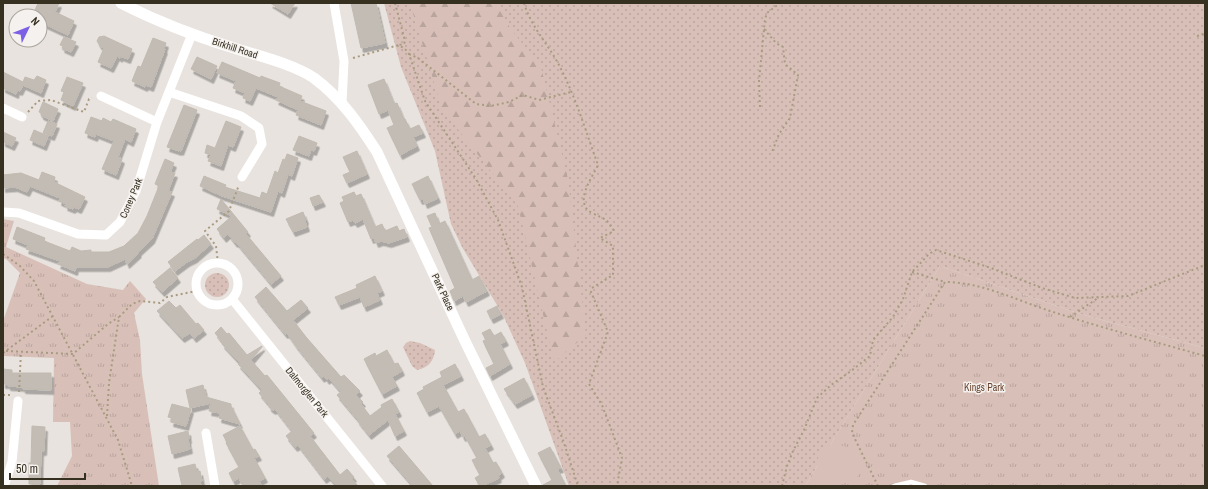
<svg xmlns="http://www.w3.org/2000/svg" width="1208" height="489" viewBox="0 0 1208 489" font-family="'Archivo Narrow',sans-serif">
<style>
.grass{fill:url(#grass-dots)}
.forest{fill:url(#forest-firs)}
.park{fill:url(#park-tufts)}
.pitch{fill:#d8c0b8}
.building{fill:#c2bcb4;stroke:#c1bab1;filter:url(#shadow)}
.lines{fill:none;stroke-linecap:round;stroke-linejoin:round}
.path{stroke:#a99b81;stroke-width:2;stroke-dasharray:2 3;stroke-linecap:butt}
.service{stroke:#fff;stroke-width:4.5}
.minor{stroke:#fff;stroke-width:9}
.tertiary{stroke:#fff;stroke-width:11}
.labels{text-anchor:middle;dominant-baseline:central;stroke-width:3;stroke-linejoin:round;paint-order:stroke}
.street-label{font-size:10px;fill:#363021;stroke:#f5f1ee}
.park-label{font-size:10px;fill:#69442f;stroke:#f5f1ee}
</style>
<defs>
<pattern id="grass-dots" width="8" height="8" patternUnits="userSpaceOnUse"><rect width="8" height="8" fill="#d8c0b8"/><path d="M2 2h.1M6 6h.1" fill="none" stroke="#baa59e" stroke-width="1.8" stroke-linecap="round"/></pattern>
<pattern id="forest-firs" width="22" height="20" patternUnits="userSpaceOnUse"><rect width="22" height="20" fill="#d8c0b8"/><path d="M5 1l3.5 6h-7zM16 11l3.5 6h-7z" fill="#baa59e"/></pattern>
<pattern id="park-tufts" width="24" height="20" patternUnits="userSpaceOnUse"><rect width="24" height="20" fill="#d8c0b8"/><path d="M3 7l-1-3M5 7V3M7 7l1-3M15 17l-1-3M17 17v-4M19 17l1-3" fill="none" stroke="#baa59e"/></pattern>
<filter id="shadow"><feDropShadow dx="2.5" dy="4.5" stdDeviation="0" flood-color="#0004"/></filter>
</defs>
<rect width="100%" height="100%" fill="#e8e3de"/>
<path class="grass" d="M384,3H1205V348L1080,314L940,266L805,486H569L525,363L503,315L462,247L451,224L435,151L401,67Z
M205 285a12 12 0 1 1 24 0a12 12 0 1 1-24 0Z
M410,341L420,343L435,350C434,361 428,368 417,370L412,366L403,347L406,343Z"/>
<path class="forest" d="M410,3H497L510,28L541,67L568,179L586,335L554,362L518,206L442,109Z"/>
<path class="park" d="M3,219L14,221L6,247L87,284L123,290L130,281L146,299L134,313L140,340L142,374L159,486H57L72,456L70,422H53L54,358L3,356V321L20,273L6,259L3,258Z
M940,266L1080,314L1205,348V486H805Z"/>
<path class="pitch" d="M837,444L856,450L867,463L858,476L849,482H841L837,486H811V480L818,474V458L823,449Z"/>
<path class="building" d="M38,3H59L55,12L74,21L68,35L40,22V16L33,15Z
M270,3H295L288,14Z
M351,3H376L385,43L361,48Z
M104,36L132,49L128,59L120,56V58L117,56L111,68L98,62L104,48L100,46L97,41L99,37Z
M64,37L76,42L71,52L62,48L63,46L60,45Z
M153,38L166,43L164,49H165L151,87L146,85L145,87L132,81L138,66L141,67Z
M197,57L217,66L211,79L191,69Z
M222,62L260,78L261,76L280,83L279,86L302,96L300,101L326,111L321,125L296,115L298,110L276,100L278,97L256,88L250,101L243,98L245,93L233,88L236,81L217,73Z
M3,72L23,82L25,77L34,80L37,76L46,80L41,93L23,85L20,91L17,90L16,94L3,88Z
M67,77L83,83L73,106L61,100L64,92L61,91Z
M384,79L394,104L397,103L404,120L405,119L410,129L419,125L423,133L413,137L417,146L400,155L387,128L394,125L388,110L379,114L368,85Z
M43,102L58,109L53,121L41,115V113L39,112Z
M184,105L197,110L181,151L179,150V151L167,147Z
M91,117L102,121L103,118L111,122L113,119L136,129L131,142L125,139L118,157L122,159L116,175L102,169L114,141L96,134L95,137L85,133Z
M48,121L57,124L52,136L43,133Z
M226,121L241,127L233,147L228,145L221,166L208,161L211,155L205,153L207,145L215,148Z
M34,130L48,136L44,146L30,140Z
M3,132L16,138L12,146L3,142Z
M299,136L317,143L314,151L311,150L309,156L293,150Z
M357,151L367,174L347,183L343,175L350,172L343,157Z
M287,154L298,158L292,176L288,174L282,193L278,191L271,212L222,196L200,186L204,176L226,185L225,187L260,198L262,192L267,194L275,171L278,173L283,159L285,160Z
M165,159L174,163L170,172L175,173L168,191L172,192L152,239L138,252L139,253L127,264L125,259L108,267H76L75,271L58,264L60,261L26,249L28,245L13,239L17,227L45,238L44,241L70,251L72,247L81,251L91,250V252H109L124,246L138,233L147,216L159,186L155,184Z
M42,172L55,177L54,182L85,197L79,209L74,207L73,209L65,206L66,204L59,201L60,198L30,186L27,192L15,187L3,188V175L21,173L39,180Z
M428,176L438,198L425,204L423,199L420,200L412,184Z
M354,192L356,196L361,194L375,227L382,224L385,231L397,226L399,231L404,229L407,237L389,243L381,241L376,243L374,238L371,239L363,219L355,223L353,220L348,222L340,203L344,201L342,197Z
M319,195L323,202L313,206L310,198Z
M221,199L248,232L246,234L281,276L271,284L236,242L235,243L228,234L224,238L217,229L232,216L217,209Z
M303,212L306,220L305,221L307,227L293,232L286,219Z
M435,213L439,224L445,221L472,280L479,276L487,291L466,302L463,296L454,301L450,291L455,288L429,228L432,227L427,216Z
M204,235L211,244L195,258L187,262L175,271L168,262L197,239L198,240Z
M170,268L178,278L162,292L153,282Z
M375,276L382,291L377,293L380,300L364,307L360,297L339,305L335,297L357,288L356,285Z
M266,287L287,311L301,300L308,308L293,320L306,337L341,377L344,375L360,391L356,395L363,402L361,404L370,416L382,407L381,405L392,399L399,412L395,414L404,431L395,436L388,420L369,435L357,420H358L337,395L341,392L329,378L327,380L324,376L322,378L296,346L287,333L285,334L255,297Z
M169,301L176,308L180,305L196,324L198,323L204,330L194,338L190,333L182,338L157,311Z
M497,306L501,314L491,319L487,311Z
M221,327L227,334L229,333L247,355L262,346V347L251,360L265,376L267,375L314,433L310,436L340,475L347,469L354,477L352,479L358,486H337L328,476L324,479L298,445L295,447L286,436L292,431L275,409L273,410L269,407V405L259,393L262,390L238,364L240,363L222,344L223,343L215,333Z
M490,329L494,336L501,332L506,341L500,344L510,364L490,376L486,368L494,364L483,341L486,340L482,333Z
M387,350L394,364L398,363L402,371L392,377L397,386L382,394L364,359L375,353L376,356Z
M455,364L461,376L443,385L458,412L464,409L479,437L485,434L491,445L485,448L493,463L496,462L502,473L498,476L499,478L482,486H480L475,478L480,475L472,460L477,458L465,436L463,437L460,431L455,434L439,406L427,412L417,393L424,389L423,387L442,377L440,372Z
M3,369L12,370V373H51V390L23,389V387L8,386V384H3Z
M524,378L532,395L515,404L504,389Z
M203,385L206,397L231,404V406L240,424L219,418L220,413L209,411L211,403L190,408L186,390Z
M172,404L191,409L186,426L171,422L172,418L168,417Z
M32,426L45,427L44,451H41L40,484H29V463H31Z
M240,426L253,450L255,449L259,456L254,458L265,478L259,481L262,486H243L239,478L233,481L229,473L239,467L226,443L227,442L223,435Z
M188,431L189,439L188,440L190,449L172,454L168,436Z
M399,446L422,473L433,486H413L387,456Z
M550,447L561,468L557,469L566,486H543V485L552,480L538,453Z
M195,464L197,472L200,471L202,481L200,482L201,486H182L178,468Z"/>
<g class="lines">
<path class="path" d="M395,3L405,41L404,44L399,45L405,49L409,54L425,101L476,179L498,220L522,287L543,387L564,443L578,486
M524,3C531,27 549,45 560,67C576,98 586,132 598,165C592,178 573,203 592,213C604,219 607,218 614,231L600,238L613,246V275L592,288L591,292L608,332L589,384L602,405L622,458L617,486
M764,29L776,43L783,47L785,64L798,75L790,118L779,134L772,152
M1197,36L1205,34
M409,54L418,58L476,104L491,106L509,102L523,95L539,100L571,92
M353,58L399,45
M760,107L759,81L765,19L767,13L780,3
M28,112L38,101L51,100L84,112L89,99L92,98
M3,254L20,266L34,281L118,440L132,486
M218,263L216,246L205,231L229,211L239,185
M912,272L945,282
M1070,317L1098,298
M6,351L73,354L108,324L119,317
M3,353L53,316
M19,392L21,352
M3,395H11V396
M107,416L109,383L119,317L132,304L140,301L160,303L167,297L196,291
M782,486L787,466L793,451L804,430L817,398L831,385L851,371L870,356L873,340L893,317L903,299L912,272L929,254L936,250L991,268L1042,288L1075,298L1128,296L1205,265
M878,486L852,433L853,425L945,282C980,282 1014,299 1047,310C1099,327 1152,341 1205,356"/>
<path class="service" d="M894,486L911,482L925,486"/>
<path class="minor" d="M334,3L344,61L342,103
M169,92L241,116L259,128L262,144L242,177
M101,96L157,122
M3,108L22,117
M3,212L19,213L78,234L106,235L120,222L136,191L157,122L192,34
M196 284a21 21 0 1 1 42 0a21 21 0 1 1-42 0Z
M232,299L382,486
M206,433L215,486
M4,486L12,462L18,401"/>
<path class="tertiary" d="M121,3C158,22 195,36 234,48C259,56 293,64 314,78C341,98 359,124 377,152L464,339L536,486"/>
</g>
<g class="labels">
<g class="street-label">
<text transform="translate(235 48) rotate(18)">Birkhill Road</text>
<text transform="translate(131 198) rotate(-67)">Coney Park</text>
<text transform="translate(443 292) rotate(65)">Park Place</text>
<text transform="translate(307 392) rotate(51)">Dalmorglen Park</text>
</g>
<g class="park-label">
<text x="984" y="387">Kings Park</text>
</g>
</g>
<rect width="1208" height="489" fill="none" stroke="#363021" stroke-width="8"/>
<g transform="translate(28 28) rotate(47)"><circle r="19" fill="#f5f1ee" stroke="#a9a49c"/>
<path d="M0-3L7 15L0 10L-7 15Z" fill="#7c5fe5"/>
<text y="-6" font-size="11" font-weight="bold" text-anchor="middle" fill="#363021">N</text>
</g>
<path d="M10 473v6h75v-6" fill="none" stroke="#363021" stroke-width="2"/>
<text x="16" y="473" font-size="12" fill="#363021" stroke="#f5f1ee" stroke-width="3" paint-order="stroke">50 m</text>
</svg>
